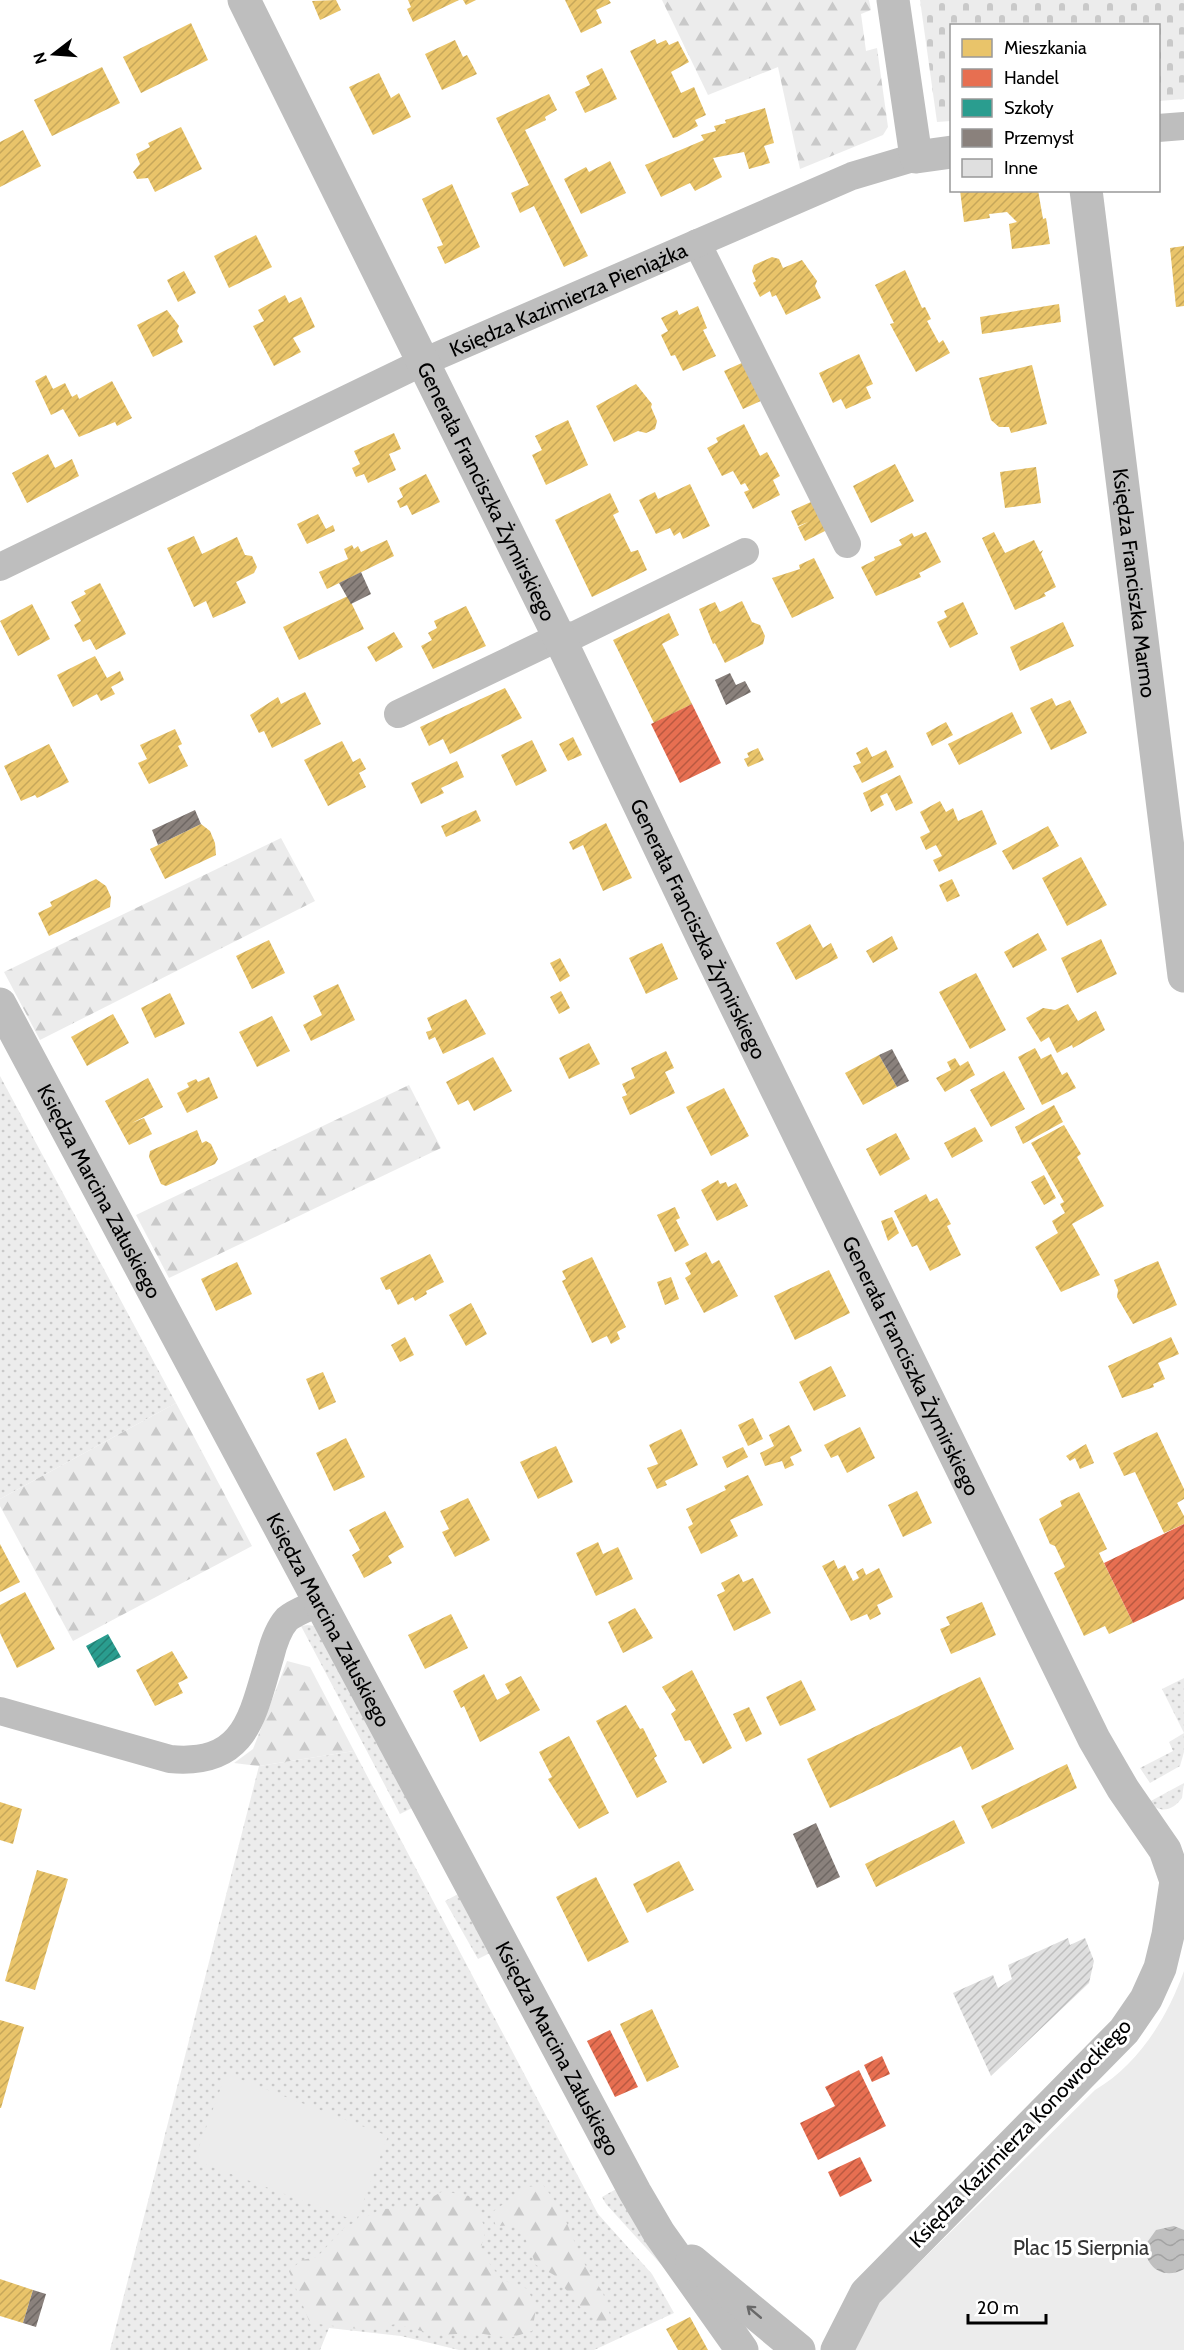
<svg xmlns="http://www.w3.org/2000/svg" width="1184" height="2350" viewBox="0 0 1184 2350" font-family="Cabin,sans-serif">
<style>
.grass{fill:url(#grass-dots)}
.forest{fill:url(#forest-firs)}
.cemetery{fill:url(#cemetery-stones)}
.park{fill:#ececec}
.water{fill:url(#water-waves)}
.homes{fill:url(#homes-hatch)}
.shops{fill:url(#shops-hatch)}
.schools{fill:url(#schools-hatch)}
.industry{fill:url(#industry-hatch)}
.building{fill:url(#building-hatch)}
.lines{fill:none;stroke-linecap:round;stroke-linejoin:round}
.minor{stroke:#bebebe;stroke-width:28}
.tertiary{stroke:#bebebe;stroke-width:33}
.oneway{stroke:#686868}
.labels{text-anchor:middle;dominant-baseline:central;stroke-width:6;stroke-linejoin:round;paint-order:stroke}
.street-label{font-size:21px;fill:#000;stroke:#fff}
.park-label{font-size:21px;fill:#333;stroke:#fff}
</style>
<defs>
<pattern id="grass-dots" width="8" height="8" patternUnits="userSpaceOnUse" patternTransform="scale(1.5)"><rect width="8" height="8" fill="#ececec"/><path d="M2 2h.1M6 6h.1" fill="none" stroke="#c9c9c9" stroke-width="1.8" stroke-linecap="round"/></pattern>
<pattern id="forest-firs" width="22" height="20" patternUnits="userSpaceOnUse" patternTransform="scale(1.5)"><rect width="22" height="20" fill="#ececec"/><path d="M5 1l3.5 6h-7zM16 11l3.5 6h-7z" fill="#c9c9c9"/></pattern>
<pattern id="cemetery-stones" width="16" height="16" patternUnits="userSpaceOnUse" patternTransform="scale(1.5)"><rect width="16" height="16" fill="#ececec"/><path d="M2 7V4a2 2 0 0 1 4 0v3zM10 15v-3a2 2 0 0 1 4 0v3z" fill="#c9c9c9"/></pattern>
<pattern id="water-waves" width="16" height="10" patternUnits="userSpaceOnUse" patternTransform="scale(1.5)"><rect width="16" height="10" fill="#bfbfbf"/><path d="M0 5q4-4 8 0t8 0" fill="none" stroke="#a2a2a2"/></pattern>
<pattern id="homes-hatch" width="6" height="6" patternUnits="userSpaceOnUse" patternTransform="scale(1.5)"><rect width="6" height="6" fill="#e9c46a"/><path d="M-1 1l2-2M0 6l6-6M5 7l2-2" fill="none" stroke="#c6a75a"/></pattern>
<pattern id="shops-hatch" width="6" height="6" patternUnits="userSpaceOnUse" patternTransform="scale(1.5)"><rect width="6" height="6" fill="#e76f51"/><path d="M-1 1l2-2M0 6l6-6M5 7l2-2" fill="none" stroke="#b95941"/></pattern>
<pattern id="schools-hatch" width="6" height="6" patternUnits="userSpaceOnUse" patternTransform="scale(1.5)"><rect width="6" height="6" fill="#2a9d8f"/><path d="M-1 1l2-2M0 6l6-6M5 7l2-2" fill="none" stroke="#227e72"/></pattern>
<pattern id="industry-hatch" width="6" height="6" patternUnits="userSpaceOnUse" patternTransform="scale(1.5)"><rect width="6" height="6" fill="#8a817c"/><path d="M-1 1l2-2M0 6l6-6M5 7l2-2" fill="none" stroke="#6e6763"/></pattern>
<pattern id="building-hatch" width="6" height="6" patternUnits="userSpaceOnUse" patternTransform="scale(1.5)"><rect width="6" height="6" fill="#dfdfdf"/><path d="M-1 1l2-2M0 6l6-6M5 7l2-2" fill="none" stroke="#bebebe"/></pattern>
</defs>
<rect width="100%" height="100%" fill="#fff"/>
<path class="grass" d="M0,1076L176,1403L0,1499Z
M308,1625L314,1626L416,1806L400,1814L301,1626Z
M1184,1678V1752L1180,1766L1150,1783L1140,1768L1173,1751L1169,1742L1184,1733L1162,1689Z
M354,1751L598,2214L652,2274L674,2313L594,2350H459L401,2336L329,2328L320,2350H110L259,1766Z
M1184,1783L1182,1798C1172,1811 1161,1814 1149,1802Z
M462,1892L494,1951L478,1959L445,1901Z
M618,2188L687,2293L606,2204L602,2197Z"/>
<path class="forest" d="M662,0H869L871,10L861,14L866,51L877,48L888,127L883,135L800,169L778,67L708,95Z
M281,838L315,901L40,1040L4,972Z
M409,1085L441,1148L169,1278L136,1215Z
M176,1403L252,1546L73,1641L0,1506V1499Z
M287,1661L310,1667L354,1751L259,1766L234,1763L253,1749Z
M543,2185L561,2209L582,2260L603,2293L611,2318L600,2324L580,2307L554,2275L536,2265L520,2225L496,2226L491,2213L527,2187Z
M443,2191L469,2196L486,2229L480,2251L502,2280L528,2289L536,2309L532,2331L510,2338L477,2333L436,2335L396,2324L367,2330L310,2323L289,2271L302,2260L317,2257L345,2227L382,2209L413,2208Z"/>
<path class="cemetery" d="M920,0H1184V99L1159,101L1158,26H952L951,121L937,122Z"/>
<path class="park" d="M1184,1971V2350H847L860,2321L1095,2090C1139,2064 1167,2018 1184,1971Z
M226,2074L388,2136L356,2221L194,2160Z"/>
<path class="water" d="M1174,2226L1184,2230V2269C1163,2281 1143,2266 1146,2244L1156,2230Z"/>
<path class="homes" d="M336,0L341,10L320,20L312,1Z
M408,0H459L413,22L407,9L411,7Z
M463,0H476L466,5Z
M565,0H609L611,3L596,10L602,23L581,33Z
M191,23L208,60L141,93L123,57Z
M655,39L657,44L666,40L669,45L678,41L689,62L671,72L681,93L694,87L706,115L695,120L698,126L677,137L673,138L630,51Z
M455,40L463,57L467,55L477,74L442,90L425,54Z
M102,67L120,103L52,136L34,100Z
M602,68L617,99L585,113L575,92L590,85L586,76Z
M379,73L391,98L399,93L411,117L373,135L349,87Z
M549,94L557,110L545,117L546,120L525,130L588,256L564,267L534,206L520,213L511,193L529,185L496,118Z
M765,108L774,143L764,146L770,163L749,169L744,152L713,158L722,177L695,191L690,183L661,197L645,165L704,140L701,135L716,131L714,126L726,123L725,120Z
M181,127L202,169L155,192L148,178L137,179L133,172L140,164L136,154L150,147L148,143Z
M23,130L41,166L0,187V142Z
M610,161L626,193L581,214L564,179L586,167L589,172Z
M452,184L480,247L445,264L437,247L443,245L422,199Z
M960,190H1038L1043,219L1046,218L1050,244L1012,249L1009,224L1017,222L1007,212L989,214L990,218L964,222Z
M256,235L272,267L229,288L214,256Z
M1184,246V306L1176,307L1170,248Z
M772,257L779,259L783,268L802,260L817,281L815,286L821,298L786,315L776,295L772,297L770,291L760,297L753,283L756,281L752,271L754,265Z
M905,270L922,308L925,307L931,319L927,321L939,343L943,340L950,353L916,372L890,324L894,323L875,285Z
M184,271L196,293L178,302L167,280Z
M285,295L289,303L301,297L315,327L293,338L301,352L274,366L253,326L264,321L258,310Z
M1059,304L1061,322L982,334L980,317Z
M698,306L707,328L703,330L716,356L683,371L675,355L671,356L661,335L668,331L661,318L677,310L679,315Z
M167,310L179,326L177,331L183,342L153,357L137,325Z
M859,354L873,384L866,387L871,398L846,409L841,399L833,403L819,373Z
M744,362L763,400L743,409L724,371Z
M1032,365L1047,424L1011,433L1009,427H999L991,420L979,378Z
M46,375L53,389L65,383L72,397L77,394L79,399L112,381L132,418L117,426L115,422L79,437L63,409L51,415L35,381Z
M636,384L652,404L651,407L657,421L655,429L646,433L638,431L614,442L596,406Z
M568,420L588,465L546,485L532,455L542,450L535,436Z
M744,424L760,456L767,452L780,476L773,480L780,495L753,509L744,492L749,490L745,483L741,485L733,471L722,476L707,448L718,442L716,438Z
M394,433L401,449L389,454L396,470L368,483L364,474L356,477L352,468L360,464L354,451Z
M48,454L55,468L72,459L79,476L27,503L12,473Z
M895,464L914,501L871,523L853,486Z
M1036,467L1041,503L1005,508L1000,472Z
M426,474L440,502L412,515L407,505L400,508L397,501L403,497L399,488Z
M690,484L710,526L683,539L680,532L674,536L670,528L656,534L639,500L655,492L658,499Z
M610,493L619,512L613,515L631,552L638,550L647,570L592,597L555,520Z
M811,502L827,530L805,541L798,527L808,522L798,526L791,511Z
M318,514L326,529L333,525L335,531L307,544L297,524Z
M926,532L941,562L919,573L921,577L876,596L861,567L875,560L874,557L902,545L899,540L912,533L914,537Z
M994,532L1005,553L1034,540L1040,552L1043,550L1041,554L1056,587L1044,593L1046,596L1015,610L982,538Z
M194,536L202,554L237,537L245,555L252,556L257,567L254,573L236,582L246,603L213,618L206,601L194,607L167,548Z
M387,540L394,556L327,589L319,572L348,559L344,549L352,545L354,549L358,546L361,552Z
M814,558L834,598L792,618L772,578L800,569L799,565Z
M100,583L126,634L96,650L90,639L83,642L74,625L81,621L71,602L86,594L84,591Z
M348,596L364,629L299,660L283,627Z
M742,601L752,622L760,625L765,636L763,644L725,663L715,643L713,644L699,609L715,602L720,612Z
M963,602L978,634L950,648L937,622L947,617L944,611Z
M32,604L50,639L18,656L0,621Z
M466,606L486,646L433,669L421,646L432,640L428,633L437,628L434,621Z
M669,613L679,635L662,644L692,704L654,723L613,640Z
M1063,622L1074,646L1020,671L1010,647Z
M394,632L403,647L376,662L367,647Z
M95,656L107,678L120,671L124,680L111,687L115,694L101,701L97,694L73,707L57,675Z
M505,688L522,718L450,754L443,739L429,746L420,727Z
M305,692L321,724L272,748L264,731L259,733L250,715L278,697L281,704Z
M1052,698L1056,706L1070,700L1087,733L1051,750L1030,708Z
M1012,712L1022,733L959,765L948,744Z
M946,722L953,735L932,746L926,733Z
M175,729L182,744L178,746L188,766L149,784L138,763L147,759L140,745Z
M573,737L582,755L568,761L559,744Z
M532,740L547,771L516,786L501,755Z
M342,741L353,762L360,758L366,769L359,773L366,787L328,806L304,760Z
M49,744L69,782L37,798L35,795L21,801L4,766Z
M867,747L872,757L886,750L894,767L862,783L853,766L861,763L856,753Z
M758,748L764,760L748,767L744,759L749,757L747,753Z
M457,761L464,777L441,788L444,793L421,804L411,783Z
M900,775L913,803L896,811L887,793L880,796L884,805L871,812L863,793Z
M940,801L946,812L953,808L958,821L982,810L997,844L939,872L933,860L942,856L936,845L926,850L920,837L930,832L920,812Z
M476,810L481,821L446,837L441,826Z
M606,823L632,878L603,891L583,845L573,850L569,842Z
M201,824L210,831L215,843L216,855L165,879L150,849Z
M1048,826L1059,846L1013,870L1002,851Z
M1081,857L1107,905L1067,926L1042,878Z
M96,879L106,886L111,897L110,907L49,936L38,913L52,906L50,902Z
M952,879L960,896L947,902L939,885Z
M810,924L823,948L831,943L838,958L796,980L776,943Z
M1038,933L1047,950L1013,968L1004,952Z
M892,936L898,949L873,963L866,951Z
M1101,939L1117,974L1077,993L1061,958Z
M269,940L285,973L252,989L236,956Z
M662,943L678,979L646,994L629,958Z
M560,958L570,976L560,982L550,963Z
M976,973L1006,1030L970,1049L939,992Z
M338,984L355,1020L311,1041L303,1025L322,1015L313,996Z
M561,991L570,1008L559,1014L550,997Z
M170,993L185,1024L155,1038L141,1008Z
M466,999L486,1034L443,1054L435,1037L429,1040L426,1032L432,1030L427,1018Z
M1068,1004L1078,1021L1096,1011L1105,1030L1073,1048L1072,1045L1057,1053L1049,1037L1041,1042L1026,1018L1043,1008L1055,1010Z
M113,1014L129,1043L87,1066L71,1037Z
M272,1016L290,1051L257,1067L239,1032Z
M589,1043L600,1064L569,1079L559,1058Z
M1035,1048L1041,1059L1051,1054L1062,1075L1067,1072L1076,1088L1042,1105L1018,1057Z
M666,1051L674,1068L665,1072L675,1093L630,1115L622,1097L627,1095L622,1084L635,1078L631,1068Z
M879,1055L897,1087L863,1105L845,1073Z
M493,1057L512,1091L474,1111L468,1100L458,1105L446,1082Z
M955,1058L960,1066L968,1061L975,1075L945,1092L936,1078L951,1070L947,1062Z
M1004,1071L1025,1109L991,1127L970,1090Z
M209,1077L218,1098L187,1113L177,1093L189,1087L187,1083L196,1079L198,1082Z
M148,1078L163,1107L132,1123L144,1118L152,1134L129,1145L105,1101Z
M724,1088L749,1136L711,1156L686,1107Z
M1054,1105L1063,1122L1023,1144L1015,1127Z
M1064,1125L1081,1154L1077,1157L1104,1206L1072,1224L1100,1275L1061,1292L1035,1247L1058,1233L1052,1221L1065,1213L1060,1204L1064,1202L1031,1143Z
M975,1127L983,1141L952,1158L944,1143Z
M197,1130L202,1143L206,1141L211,1144L218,1159L215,1164L166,1186L161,1184L149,1157L150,1151Z
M896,1133L910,1159L880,1176L866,1149Z
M1044,1175L1056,1198L1044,1205L1031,1182Z
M718,1180L720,1184L726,1182L728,1187L736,1183L748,1206L717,1221L701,1190Z
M926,1194L930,1202L937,1198L951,1224L947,1226L961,1255L930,1271L917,1245L912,1247L894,1211Z
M675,1207L680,1218L676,1220L689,1245L675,1252L657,1215Z
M892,1217L899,1233L888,1241L881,1221Z
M706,1252L712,1264L719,1260L738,1296L704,1313L685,1278L691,1274L685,1263Z
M430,1254L444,1282L426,1291L427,1294L415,1301L413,1297L398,1305L390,1289L386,1290L380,1278Z
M592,1257L626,1327L617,1332L620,1339L611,1344L607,1336L592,1343L562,1281L566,1279L562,1271Z
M1158,1261L1177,1305L1133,1324L1117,1297L1118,1290L1114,1280Z
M237,1262L252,1294L216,1311L201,1279Z
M829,1270L850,1313L795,1340L774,1296Z
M671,1277L679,1299L665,1305L657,1282Z
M471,1303L487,1334L466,1346L449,1315Z
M405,1337L414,1355L400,1362L391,1345Z
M1171,1337L1179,1354L1158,1363L1165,1379L1153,1384L1154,1387L1122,1398L1108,1366Z
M831,1366L846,1396L814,1411L799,1382Z
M323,1372L336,1402L319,1410L306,1379Z
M753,1418L763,1439L748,1446L738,1425Z
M789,1425L802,1451L790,1457L794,1465L785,1469L782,1461L765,1466L760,1453L774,1446L769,1435Z
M860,1427L875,1458L847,1473L838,1455L831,1458L824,1445Z
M681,1429L698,1465L665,1481L667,1485L657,1489L647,1468L658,1464L649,1445Z
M1157,1432L1184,1489V1499L1177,1503L1184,1516V1524L1164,1533L1135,1472L1124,1476L1113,1453Z
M346,1438L365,1477L334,1491L316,1453Z
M1086,1444L1094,1463L1080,1469L1075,1458L1070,1461L1066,1456Z
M556,1446L573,1482L538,1499L520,1462Z
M743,1447L748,1457L727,1468L722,1457Z
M748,1475L763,1505L730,1520L738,1536L701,1554L688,1527L693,1524L686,1509L726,1490L724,1486Z
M917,1491L932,1523L903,1537L888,1505Z
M1079,1492L1107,1549L1099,1553L1133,1623L1109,1634L1105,1626L1084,1636L1054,1573L1065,1567L1055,1546L1050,1544L1039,1519L1062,1506L1060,1501Z
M468,1498L490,1540L455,1557L442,1532L449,1529L440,1511Z
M385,1511L404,1547L388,1556L392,1563L364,1578L352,1555L360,1550L349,1530Z
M598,1542L603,1554L618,1547L633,1579L596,1596L576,1553Z
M0,1544L20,1582L0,1592Z
M834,1560L838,1569L845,1565L853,1581L859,1578L856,1572L863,1568L866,1575L879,1568L893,1597L877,1605L881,1614L870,1620L867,1614L851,1621L822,1566Z
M739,1574L743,1582L753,1578L771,1613L734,1631L717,1595L725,1591L721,1583Z
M25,1592L55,1649L17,1668L0,1633V1605Z
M982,1602L996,1635L951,1654L940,1629L950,1625L946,1617Z
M635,1608L653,1638L623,1653L608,1622Z
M451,1614L468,1648L425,1669L408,1635Z
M172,1651L188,1678L178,1683L183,1693L155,1706L136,1670Z
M692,1670L732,1748L703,1764L690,1740L685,1741L671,1714L676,1710L662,1687Z
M484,1674L497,1700L510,1693L505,1684L521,1676L540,1710L480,1742L464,1706L461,1708L453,1691Z
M980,1677L1014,1749L972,1770L961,1746L830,1808L807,1759Z
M801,1680L816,1710L780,1726L766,1697Z
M626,1705L640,1729L643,1728L657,1756L654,1758L667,1782L637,1798L596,1721Z
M749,1707L762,1734L746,1742L733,1714Z
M569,1736L609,1813L579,1829L548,1779L552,1777L539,1752Z
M1067,1764L1077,1788L992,1829L981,1806Z
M0,1802L22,1809L13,1844L0,1840Z
M954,1820L965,1843L876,1887L865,1864Z
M679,1861L694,1890L647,1913L633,1884Z
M37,1870L68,1879L35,1990L5,1981Z
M596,1877L629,1942L588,1962L556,1897Z
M652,2009L679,2067L647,2082L620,2024Z
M0,2020L24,2027L1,2108H0Z
M0,2279L33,2290L23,2323L0,2316Z
M690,2317L708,2350H678L666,2329Z"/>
<path class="shops" d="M692,704L721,763L680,783L651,724Z
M1184,1524V1599L1133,1623L1104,1563Z
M610,2030L638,2087L615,2097L587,2041Z
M882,2056L890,2074L872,2082L864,2065Z
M859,2070L886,2126L818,2160L800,2123L835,2106L825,2087Z
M860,2157L872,2181L840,2197L828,2172Z"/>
<path class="schools" d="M108,1634L121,1657L98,1668L86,1646Z"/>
<path class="industry" d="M361,572L371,594L351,604L339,583Z
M730,673L736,685L745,681L751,692L726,705L715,680Z
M195,810L201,824L158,845L152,830Z
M892,1049L909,1081L897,1087L879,1055Z
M816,1823L840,1877L817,1888L793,1834Z
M33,2290L46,2294L36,2327L23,2323Z"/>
<path class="building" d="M1068,1938L1070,1945L1085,1938L1094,1961L1089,1983L991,2076L953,1993L993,1975L998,1988L1012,1979L1008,1965Z"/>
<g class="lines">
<g class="minor">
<path d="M1158,128L1184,126"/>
<path d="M697,243L847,544"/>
<path id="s1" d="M0,567L421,363L852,176L916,157"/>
<path d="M398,714L559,637L575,635L745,552"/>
<path d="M0,1711L170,1759C246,1766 252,1717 270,1657C273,1645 278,1629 287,1619C295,1612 310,1607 320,1602"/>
</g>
<g class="tertiary">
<path id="s2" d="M244,0L559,637L708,949L1094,1739L1123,1789L1165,1850L1176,1881L1168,1935L1160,1968L1146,1999L1124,2031L866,2293L837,2350"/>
<path d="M893,0L916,157L952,152"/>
<path id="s3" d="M1086,190L1184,976"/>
<path id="s4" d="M0,1004L635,2192L659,2233L742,2350"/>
<path d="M692,2261L799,2350"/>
</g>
</g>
<defs><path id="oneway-shaft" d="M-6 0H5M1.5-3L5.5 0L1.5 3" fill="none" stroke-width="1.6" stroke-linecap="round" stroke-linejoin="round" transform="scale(1.5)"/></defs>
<use class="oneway" href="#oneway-shaft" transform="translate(754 2312) rotate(-140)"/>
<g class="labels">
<g class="street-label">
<text stroke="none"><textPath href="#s1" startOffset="628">Księdza Kazimierza Pieniążka</textPath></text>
<text stroke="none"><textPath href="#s2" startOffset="548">Generała Franciszka Żymirskiego</textPath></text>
<text stroke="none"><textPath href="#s3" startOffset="396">Księdza Franciszka Marmo</textPath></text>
<text stroke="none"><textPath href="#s2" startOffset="1034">Generała Franciszka Żymirskiego</textPath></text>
<text stroke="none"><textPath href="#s4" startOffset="212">Księdza Marcina Załuskiego</textPath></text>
<text stroke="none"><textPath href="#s2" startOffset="1520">Generała Franciszka Żymirskiego</textPath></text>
<text stroke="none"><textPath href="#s4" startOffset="698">Księdza Marcina Załuskiego</textPath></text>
<text stroke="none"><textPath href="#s4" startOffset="1184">Księdza Marcina Załuskiego</textPath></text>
<text transform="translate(1020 2133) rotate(-46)">Księdza Kazimierza Konowrockiego</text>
</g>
<g class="park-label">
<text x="1081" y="2247">Plac 15 Sierpnia</text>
</g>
</g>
<rect x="950" y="24" width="210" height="168" fill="#ffffff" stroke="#999999" stroke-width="1.5"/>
<rect x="962" y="39" width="30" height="18" fill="#e9c46a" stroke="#999999" stroke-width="1.5"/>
<text x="1004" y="54" font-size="18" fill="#000000">Mieszkania</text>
<rect x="962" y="69" width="30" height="18" fill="#e76f51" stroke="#999999" stroke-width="1.5"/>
<text x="1004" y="84" font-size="18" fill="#000000">Handel</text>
<rect x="962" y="99" width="30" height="18" fill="#2a9d8f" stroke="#999999" stroke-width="1.5"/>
<text x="1004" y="114" font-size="18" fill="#000000">Szkoły</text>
<rect x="962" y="129" width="30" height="18" fill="#8a817c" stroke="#999999" stroke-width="1.5"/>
<text x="1004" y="144" font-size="18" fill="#000000">Przemysł</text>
<rect x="962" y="159" width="30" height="18" fill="#dfdfdf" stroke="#999999" stroke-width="1.5"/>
<text x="1004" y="174" font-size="18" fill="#000000">Inne</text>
<g transform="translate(54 54) rotate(253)" stroke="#ffffff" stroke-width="4.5" paint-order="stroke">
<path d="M0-4.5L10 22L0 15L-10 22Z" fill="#000000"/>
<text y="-9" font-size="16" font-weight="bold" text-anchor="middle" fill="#000000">N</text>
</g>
<path d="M968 2314v9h78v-9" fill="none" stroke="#000000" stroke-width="3"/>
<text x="977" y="2314" font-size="18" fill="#000000" stroke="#ffffff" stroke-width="4.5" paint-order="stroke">20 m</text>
</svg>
